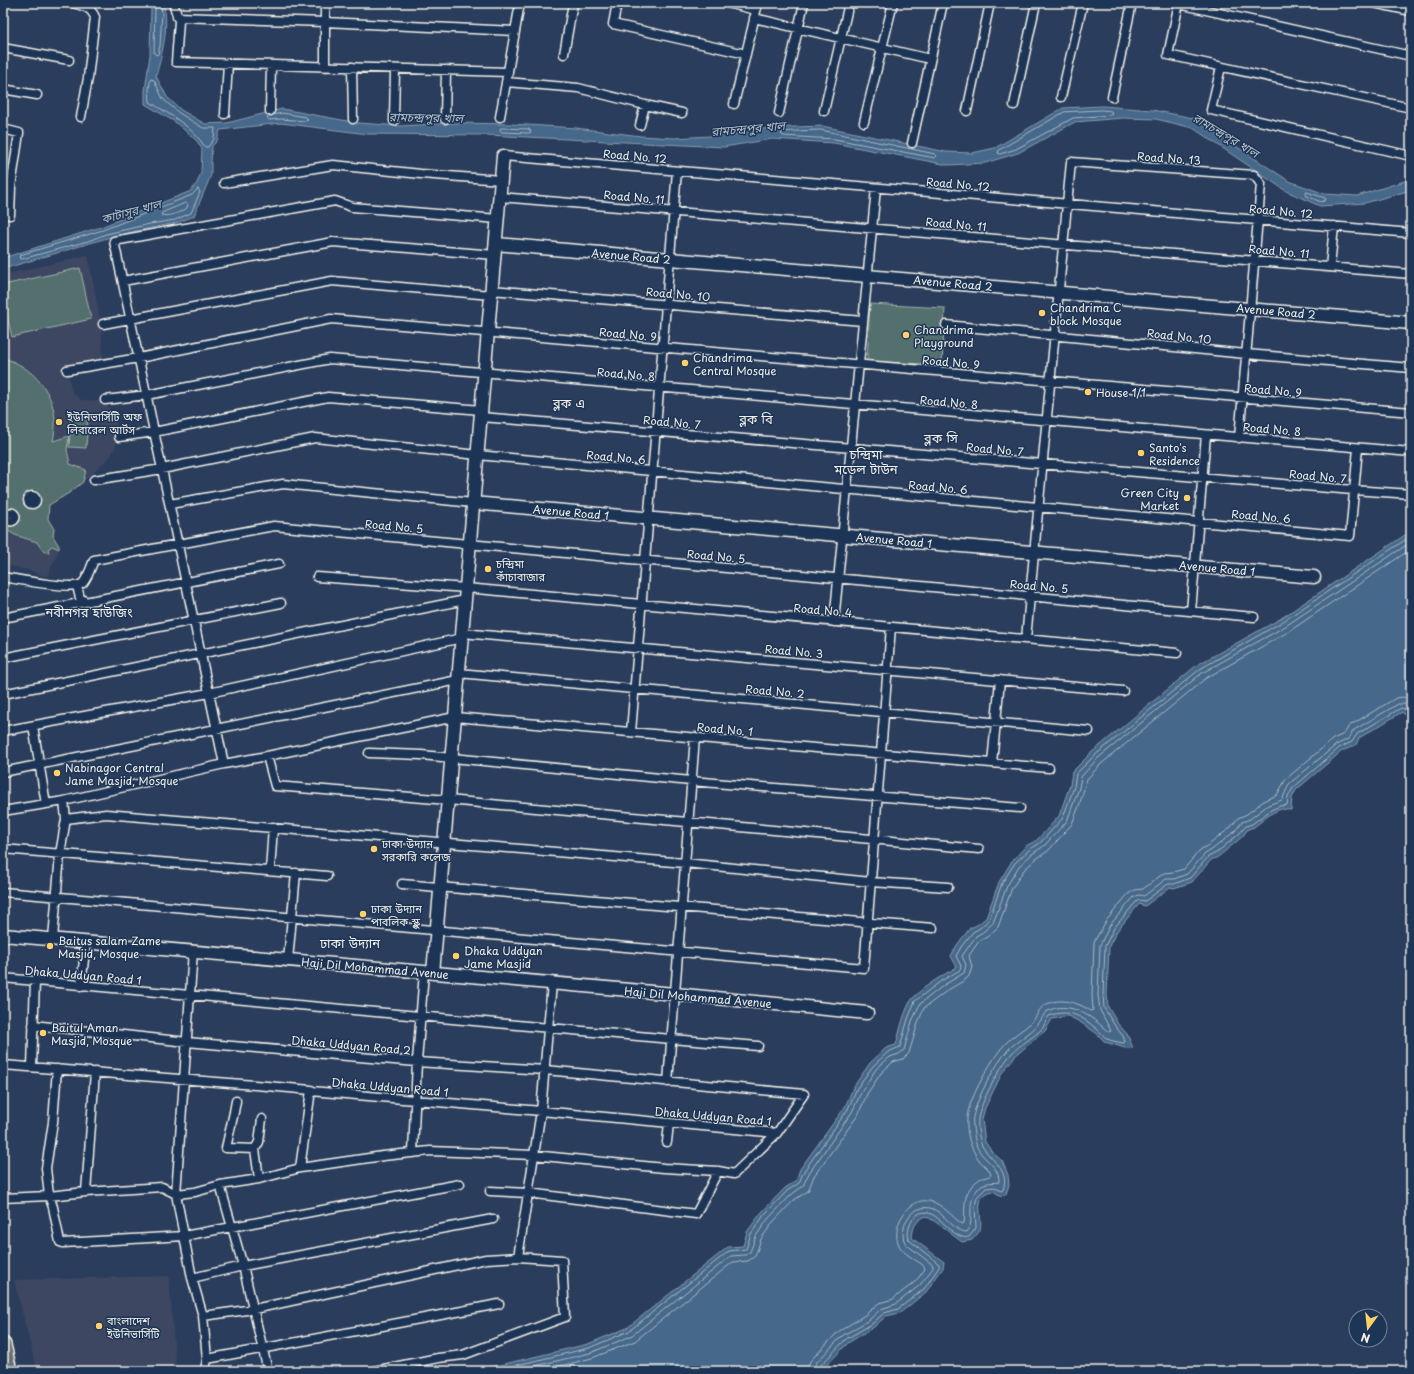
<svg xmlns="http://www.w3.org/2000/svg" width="1414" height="1374" viewBox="0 0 1414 1374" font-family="'Playpen Sans','Noto Sans Bengali',sans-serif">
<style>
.built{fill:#3c4762}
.green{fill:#53706e;stroke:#a4b0ab}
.water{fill:#45678b;stroke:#8b9eb0}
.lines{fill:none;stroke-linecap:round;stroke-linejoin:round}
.shore{stroke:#aebac3;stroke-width:1}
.street-casing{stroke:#f4f1e8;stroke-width:11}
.secondary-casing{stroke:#f4f1e8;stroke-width:15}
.highway-casing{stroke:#f4f1e8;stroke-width:18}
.street{stroke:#1d3557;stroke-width:8}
.secondary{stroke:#1d3557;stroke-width:12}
.highway{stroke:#6b7074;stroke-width:15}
.poi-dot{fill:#ffd166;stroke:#1d3557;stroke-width:1.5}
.labels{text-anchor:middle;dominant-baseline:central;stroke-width:3;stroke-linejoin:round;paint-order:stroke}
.street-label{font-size:11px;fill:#f4f1e8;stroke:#1d3557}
.poi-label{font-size:11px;fill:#f4f1e8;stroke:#1d3557;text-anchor:start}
.water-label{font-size:12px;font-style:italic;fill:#b7c1c7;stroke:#1d3557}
.quarter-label{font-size:13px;fill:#f4f1e8;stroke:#1d3557}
</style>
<rect width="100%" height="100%" fill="#2b3d5c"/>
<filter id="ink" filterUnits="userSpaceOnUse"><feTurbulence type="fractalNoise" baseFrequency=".025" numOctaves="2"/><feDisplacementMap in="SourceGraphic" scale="8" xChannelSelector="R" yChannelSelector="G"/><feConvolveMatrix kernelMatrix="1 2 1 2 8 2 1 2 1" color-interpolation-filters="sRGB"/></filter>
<g filter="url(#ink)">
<path class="built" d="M88,255L101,325L103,358L66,366L72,392L81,400L102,401L116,415V445L111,456L93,473L69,493L49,505L48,519L55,530L54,538L59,546L57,554L47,577L28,570L3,564V275Z
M169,1276L176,1371H37L14,1280Z"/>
<path class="green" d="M80,268L91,319L12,337L3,299V285Z
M870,304L945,308L942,365L867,361Z
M3,358C33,366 56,394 55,425C55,430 54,436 53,441L69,436L67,450L70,464L86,470L83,482L69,493L49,505L48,519L54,529L53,536L59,546V549L52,546L48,549L49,553L43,551L37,542L15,535L3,528Z
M71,415L88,417L86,448L69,447Z"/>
<path class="water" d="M149,3H163C170,25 162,54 156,76L167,97L181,110L205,124L227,123L282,109L358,123L401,126L452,123L511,124L576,128L641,136L674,138L730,135L769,128L822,126L946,152L972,153L995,148L1063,108L1102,106L1152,110L1193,118L1289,181L1325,194L1357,196L1411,179V190L1365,203L1320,206L1286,191L1193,128L1156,119L1123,118L1075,122L1018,153L985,163L948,165L834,143L772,139L724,147L487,135L368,134L281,123L220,130L217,141L212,146L211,161V175L194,216L176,223L150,228L107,238L3,269V258L101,227L191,191L197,183L201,173L202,149L197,141L175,122L145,104V90L150,55L151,8Z
M1411,531V721L1402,712L1359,738L1356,745L1342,751L1296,790L1292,798L1291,810L1281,809L1272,813L1254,827L1248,829L1242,837L1218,857L1211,860L1192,882L1174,888L1170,887L1145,906L1139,904L1117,931L1109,946L1107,995L1108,1007L1118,1024L1127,1034L1133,1048H1125L1105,1042L1096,1033L1080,1022L1068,1016L1052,1019L1045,1031L1015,1056L1002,1073L985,1108L982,1119L985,1142L992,1152L1002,1161L1008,1175L1009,1185L1006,1194L1001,1196L993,1191C971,1196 984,1216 980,1230C979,1233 974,1237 972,1240L962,1242C949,1233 939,1223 926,1216C915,1221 913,1227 912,1238L944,1262L943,1268L926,1292L900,1313L886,1316L874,1327L848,1343L821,1371H475L588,1344L627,1328L728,1247L743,1246L747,1232L761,1213L785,1188L796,1181L800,1169L845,1107L854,1086L870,1063L886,1048L896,1045C899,1034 905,1006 913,998C925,985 942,976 957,967L951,956L957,945L970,928L977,925L986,918L999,882L1012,861L1026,846L1037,840L1059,816L1070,785L1072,772L1091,753L1197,665L1280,619Z"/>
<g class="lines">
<path class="shore" d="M154,3L155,8L154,53L156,55L158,54L160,46L162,12L160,3
M151,79L154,80L163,99L179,113L203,128H215L214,139L208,147H205C192,126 170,115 150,102L149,90Z
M1102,110L1111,111L1112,114L1110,115L1073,118L1016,149L1000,154L998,153L999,150L1064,112Z
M269,116L267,118L269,120L281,119L306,121L308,120L306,117L282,113L273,115
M501,128L529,129L531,132L529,133L502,132L500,130Z
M821,130L935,154L937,156L935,158L835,139L783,136L781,134L783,132Z
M198,189L200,192L191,213L175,220L150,224L106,234L88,241L22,259L19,258L20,255L103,230L192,195Z
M1307,192L1325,198L1326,200L1321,202L1307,196L1306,194Z
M186,203L188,205L186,209C178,213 170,217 161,215L162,213Z
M492,1371L589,1348L629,1331L729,1251L746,1249L751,1234L764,1215L787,1191L799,1183L804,1171L848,1109L857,1088L873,1066L888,1052L900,1047L908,1019L915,1001L941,981L960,970L961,966L956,956L961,947L973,932L980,928L989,920L1002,883L1015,863L1029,850L1040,843L1063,818L1074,787L1076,774L1094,756L1200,669L1282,622L1411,536
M514,1371L590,1353L631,1336L731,1256L745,1255L750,1252L756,1236L768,1219L791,1195L803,1186L809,1173L852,1112L862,1091L876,1069L890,1057L899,1054L904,1050L912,1021L920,1004L944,985L964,973L966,965L962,956L976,936L983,932L993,923L1007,886L1019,866L1032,854L1044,846L1067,821L1079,788L1081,777L1097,759L1202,673L1284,627L1411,542
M540,1371L592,1358L635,1341L733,1262L748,1261L754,1257L757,1251L761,1239L773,1222L794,1200L808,1191L814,1176L858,1115L867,1094L881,1073L893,1062L903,1059L909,1053L918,1023L924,1008L948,990L965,980L969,976L972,967L969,956L970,954L979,941L987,937L998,927L1012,888L1024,870L1036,859L1048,851L1072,824L1079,806L1087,779L1101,764L1206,678L1288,632L1411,549
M807,1371L810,1361L838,1332L865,1315L879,1303L893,1299L916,1281L925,1269L924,1266C917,1260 903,1254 899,1245C890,1227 909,1197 929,1201C943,1204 951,1216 962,1224L964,1223C966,1207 961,1194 977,1181C981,1177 987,1178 991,1175C989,1168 984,1166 980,1161C970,1149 966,1133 967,1118C968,1100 992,1059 1004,1045C1012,1036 1023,1030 1032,1022C1037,1017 1038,1009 1045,1005C1060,997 1077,1002 1091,1011L1093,1010L1092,995L1094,942L1106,921L1128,894L1135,890L1143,889L1164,873L1173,872L1184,869L1200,850L1210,844L1231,827L1238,818L1247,814L1265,800L1277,795L1286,779L1333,739L1344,734L1349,726L1396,698L1403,697L1411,700
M813,1371L816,1363L842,1336L869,1320L881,1309L896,1304L920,1285L933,1268V1265L907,1245C902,1240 903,1234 904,1228C905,1222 909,1215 913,1212C939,1195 948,1232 967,1232C976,1221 965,1205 977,1190C979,1187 981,1185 984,1184C989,1182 995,1183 999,1182C1000,1165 980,1159 976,1144C974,1136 972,1125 973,1117C977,1097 995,1065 1008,1050C1016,1041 1032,1033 1038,1024C1042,1020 1043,1015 1046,1012C1068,999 1092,1016 1108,1032L1111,1031L1100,1010L1098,995L1100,945L1110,925L1134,897L1139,895L1144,896L1166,879H1174L1187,874L1205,854L1213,849L1235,831L1242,822L1250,819L1268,805L1282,800L1289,784L1336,745L1348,739L1354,730L1398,704H1405L1411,708
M818,1371L819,1367L846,1339L872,1324L884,1313L898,1309L924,1289L939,1267V1264L909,1240C907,1232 909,1225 913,1219C930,1197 948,1235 963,1237C965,1238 967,1237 969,1237L976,1228L975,1206L977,1197L986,1188L994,1187L1001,1191L1003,1190C1010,1169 991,1161 982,1146C979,1139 977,1126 978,1119C980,1103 1000,1067 1011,1054C1020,1044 1033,1038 1042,1029C1045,1025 1046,1019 1049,1016C1069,1008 1083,1017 1098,1030C1101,1032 1104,1037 1107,1039C1112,1041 1118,1042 1123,1043L1125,1042L1123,1036L1115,1026L1104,1008L1103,995L1105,946L1114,928L1136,902L1139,900L1145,901L1168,884H1174L1190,878L1208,857L1216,853L1239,834L1246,826L1252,824L1271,810L1280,806L1287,805L1288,797L1293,788L1339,748L1352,742L1357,734L1401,708L1405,709L1411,715"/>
<g class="street-casing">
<path id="street" d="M73,3C83,6 91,7 95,17L88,78L81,117
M173,3L179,21L176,62L508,72
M325,3V67
M617,3L613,24L746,54
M727,3L756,10
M1179,3L1168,55L1411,108
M1374,3L1411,11
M1179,4L1411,56
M177,17L325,22L515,31
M754,18L930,59
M3,48L69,60
M564,54L573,3
M352,67L353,119
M1221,67L1211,110L1411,156
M506,82L578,88L645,105L682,113
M3,89L37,95
M1061,97L1083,3
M1112,97L1132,3
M734,104L758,3
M1014,105L1036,3
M270,111L271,65
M824,111L849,3
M967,111L990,3
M779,113L804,3
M225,114L228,63
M500,117L520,3
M445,119L446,70
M394,121L395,69
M864,122L893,3
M640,125L645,105
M3,129L19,133L11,187L10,215L3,214
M912,143L943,3
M503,156L1411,233
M224,183L333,165L421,174L501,180
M500,197L1411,274
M1330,267L1334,226
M123,281L333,242L495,255
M492,290L863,321
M103,324L332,281L491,295
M946,325L1246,354L1411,368
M67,370L139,358L331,319L1411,412
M105,400L147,395L330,359L1411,452
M481,417L1353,490L1411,494
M119,437L154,432L328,397L481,410
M94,480L162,469L315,438L478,455L1350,536L1358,448
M28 500a4 4 0 1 1 8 0a4 4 0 1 1-8 0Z
M170,504L283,484L473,503
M6.5 517a4.5 4.5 0 1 1 9 0a4.5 4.5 0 1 1-9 0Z
M3,577C16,579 75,591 83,583C88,577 91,567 94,560L274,526L1254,617
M317,577L466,588L1177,653
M77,586L80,598L85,601
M1191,611L1206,435
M3,618L279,564
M834,622L876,188
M462,633L1123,691
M1026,639L1071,162L1254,175L1261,184L1239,438
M3,658L281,603
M459,673L1089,731
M3,694L465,600
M33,726L46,804
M3,731L209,693L462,638
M631,732L677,171
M369,753L421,755L691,781L1020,808
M267,756L275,786L448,800L979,849
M992,763L1000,680
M224,764L114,241L335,201L352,207L498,219
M3,772L458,680
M3,811L64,801L224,764L267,756L455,717L1049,768
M66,819L106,814L685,863L871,882L948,887
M3,849L327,876
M270,871L273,827
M402,884L933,928
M3,892L864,968L891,627
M53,939L60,854L66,819L64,801
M193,951L176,1194L192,1278L203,1316L207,1359L205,1371
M288,960L296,873
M3,978L671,1039L758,1046
M81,986L86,942
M3,1065L267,1086L311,1090V1091L541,1111L777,1133
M32,1067L35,981
M57,1069L53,1122L46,1168L49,1196L53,1207L60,1242L63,1243L184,1236L460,1184
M668,1082L695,737
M236,1101L234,1112L226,1148L255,1149
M667,1142L669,1123
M413,1153L417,1062L424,972
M300,1168L311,1090
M259,1179L255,1149L259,1142L262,1119
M220,1185L243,1266L268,1371
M490,1191L528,1193L696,1214L718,1171
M86,1192L95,1072
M3,1198L49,1196L86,1192L162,1187L176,1194L195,1192L220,1185L259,1179L300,1168L383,1156L430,1151L533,1155L664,1168L718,1171L734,1174L777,1133L804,1094L545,1070L417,1062L187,1042L33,1025
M518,1257L541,1111L552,983
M192,1278L243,1266L493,1219
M203,1316L254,1309L486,1259L518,1257L562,1260L565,1317L463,1355L438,1358L374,1371
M207,1359L499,1304"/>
</g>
<g class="secondary-casing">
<path id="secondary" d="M496,244L1411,323
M473,503L1314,577
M3,935L675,994L867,1013
M433,973L503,156"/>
</g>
<g class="highway-casing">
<path id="highway" d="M3,1345L9,1371"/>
</g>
<use href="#street" class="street"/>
<use href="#secondary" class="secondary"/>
<use href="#highway" class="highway"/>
</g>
</g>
<g class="poi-dot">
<circle cx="1042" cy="313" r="4"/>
<circle cx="906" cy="335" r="4"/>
<circle cx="685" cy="363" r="4"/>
<circle cx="1088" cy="392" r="4"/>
<circle cx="59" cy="422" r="4"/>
<circle cx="1141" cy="453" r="4"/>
<circle cx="1187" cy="498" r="4"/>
<circle cx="488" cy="569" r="4"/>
<circle cx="57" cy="773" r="4"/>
<circle cx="374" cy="849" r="4"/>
<circle cx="363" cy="914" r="4"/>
<circle cx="50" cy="946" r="4"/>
<circle cx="456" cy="956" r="4"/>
<circle cx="43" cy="1033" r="4"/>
<circle cx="99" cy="1326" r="4"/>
</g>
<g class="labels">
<g class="street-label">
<text transform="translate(635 156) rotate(5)">Road No. 12</text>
<text transform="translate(1169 158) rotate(4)">Road No. 13</text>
<text transform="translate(958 184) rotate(5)">Road No. 12</text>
<text transform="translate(634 197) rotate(5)">Road No. 11</text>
<text transform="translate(1281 211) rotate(5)">Road No. 12</text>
<text transform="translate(956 224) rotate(5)">Road No. 11</text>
<text transform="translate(1279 251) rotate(5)">Road No. 11</text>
<text transform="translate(631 256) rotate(5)">Avenue Road 2</text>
<text transform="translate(953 283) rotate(5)">Avenue Road 2</text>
<text transform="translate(678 294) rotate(5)">Road No. 10</text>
<text transform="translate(1276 311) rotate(5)">Avenue Road 2</text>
<text transform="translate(628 334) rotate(5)">Road No. 9</text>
<text transform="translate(1179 336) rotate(6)">Road No. 10</text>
<text transform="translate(951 362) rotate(5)">Road No. 9</text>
<text transform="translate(626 374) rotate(5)">Road No. 8</text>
<text transform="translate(1273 390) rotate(5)">Road No. 9</text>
<text transform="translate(949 402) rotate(5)">Road No. 8</text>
<text transform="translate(672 422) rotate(5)">Road No. 7</text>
<text transform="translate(1272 429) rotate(5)">Road No. 8</text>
<text transform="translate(995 449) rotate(5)">Road No. 7</text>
<text transform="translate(616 457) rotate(5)">Road No. 6</text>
<text transform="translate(1318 476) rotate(5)">Road No. 7</text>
<text transform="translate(938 487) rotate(5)">Road No. 6</text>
<text transform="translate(571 512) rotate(5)">Avenue Road 1</text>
<text transform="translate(1261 516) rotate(5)">Road No. 6</text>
<text transform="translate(394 526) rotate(5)">Road No. 5</text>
<text transform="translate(894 540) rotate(5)">Avenue Road 1</text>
<text transform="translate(716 556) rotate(5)">Road No. 5</text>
<text transform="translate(1217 568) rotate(5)">Avenue Road 1</text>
<text transform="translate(1039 586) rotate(5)">Road No. 5</text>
<text transform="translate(823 610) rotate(5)">Road No. 4</text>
<text transform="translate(794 651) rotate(5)">Road No. 3</text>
<text transform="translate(775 691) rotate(5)">Road No. 2</text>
<text transform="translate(725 729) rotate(5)">Road No. 1</text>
<text transform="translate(375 968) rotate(5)">Haji Dil Mohammad Avenue</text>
<text transform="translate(83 975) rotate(5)">Dhaka Uddyan Road 1</text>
<text transform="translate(698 997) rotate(5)">Haji Dil Mohammad Avenue</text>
<text transform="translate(351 1045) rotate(5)">Dhaka Uddyan Road 2</text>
<text transform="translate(390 1087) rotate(5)">Dhaka Uddyan Road 1</text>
<text transform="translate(713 1116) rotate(5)">Dhaka Uddyan Road 1</text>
</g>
<g class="poi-label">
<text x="1050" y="307">Chandrima C<tspan x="1050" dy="13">block Mosque</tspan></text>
<text x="914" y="329">Chandrima<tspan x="914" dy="13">Playground</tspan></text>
<text x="693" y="357">Chandrima<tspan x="693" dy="13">Central Mosque</tspan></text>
<text x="1096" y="392">House 1/1</text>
<text x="67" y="416">ইউনিভার্সিটি অফ<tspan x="67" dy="13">লিবারেল আর্টস</tspan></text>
<text x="1149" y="447">Santo's<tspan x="1149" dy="13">Residence</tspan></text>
<text x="1179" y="492" text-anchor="end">Green City<tspan x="1179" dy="13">Market</tspan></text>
<text x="496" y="563">চন্দ্রিমা<tspan x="496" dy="13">কাঁচাবাজার</tspan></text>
<text x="65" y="767">Nabinagor Central<tspan x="65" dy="13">Jame Masjid, Mosque</tspan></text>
<text x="382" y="843">ঢাকা উদ্যান<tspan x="382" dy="13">সরকারি কলেজ</tspan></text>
<text x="371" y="908">ঢাকা উদ্যান<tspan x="371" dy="13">পাবলিক স্কুল</tspan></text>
<text x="58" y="940">Baitus salam Zame<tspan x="58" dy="13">Masjid, Mosque</tspan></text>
<text x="464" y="950">Dhaka Uddyan<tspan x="464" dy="13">Jame Masjid</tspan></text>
<text x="51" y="1027">Baitul Aman<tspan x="51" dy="13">Masjid, Mosque</tspan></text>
<text x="107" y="1320">বাংলাদেশ<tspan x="107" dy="13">ইউনিভার্সিটি</tspan></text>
</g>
<g class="water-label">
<text transform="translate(426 117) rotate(1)">রামচন্দ্রপুর খাল</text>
<text transform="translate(748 128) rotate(-5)">রামচন্দ্রপুর খাল</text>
<text transform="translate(1226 135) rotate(31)">রামচন্দ্রপুর খাল</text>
<text transform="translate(131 211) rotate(-15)">কাটাসুর খাল</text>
</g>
<g class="quarter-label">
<text x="569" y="402">ব্লক এ</text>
<text x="756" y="418">ব্লক বি</text>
<text x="941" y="437">ব্লক সি</text>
<text x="866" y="453">চন্দ্রিমা<tspan x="866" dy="15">মডেল টাউন</tspan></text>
<text x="89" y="611">নবীনগর হাউজিং</text>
<text x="350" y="942">ঢাকা উদ্যান</text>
</g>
</g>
<rect width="1414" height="1374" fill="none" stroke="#1d3557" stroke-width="16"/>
<rect x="8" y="8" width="1398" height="1358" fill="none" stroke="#f4f1e8" stroke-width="1.5" filter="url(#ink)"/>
<g transform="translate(1368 1328) rotate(195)"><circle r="19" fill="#1d3557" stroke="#738091"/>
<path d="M0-3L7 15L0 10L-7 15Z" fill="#ffd166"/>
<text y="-6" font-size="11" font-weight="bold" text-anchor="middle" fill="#f4f1e8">N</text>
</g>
</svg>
